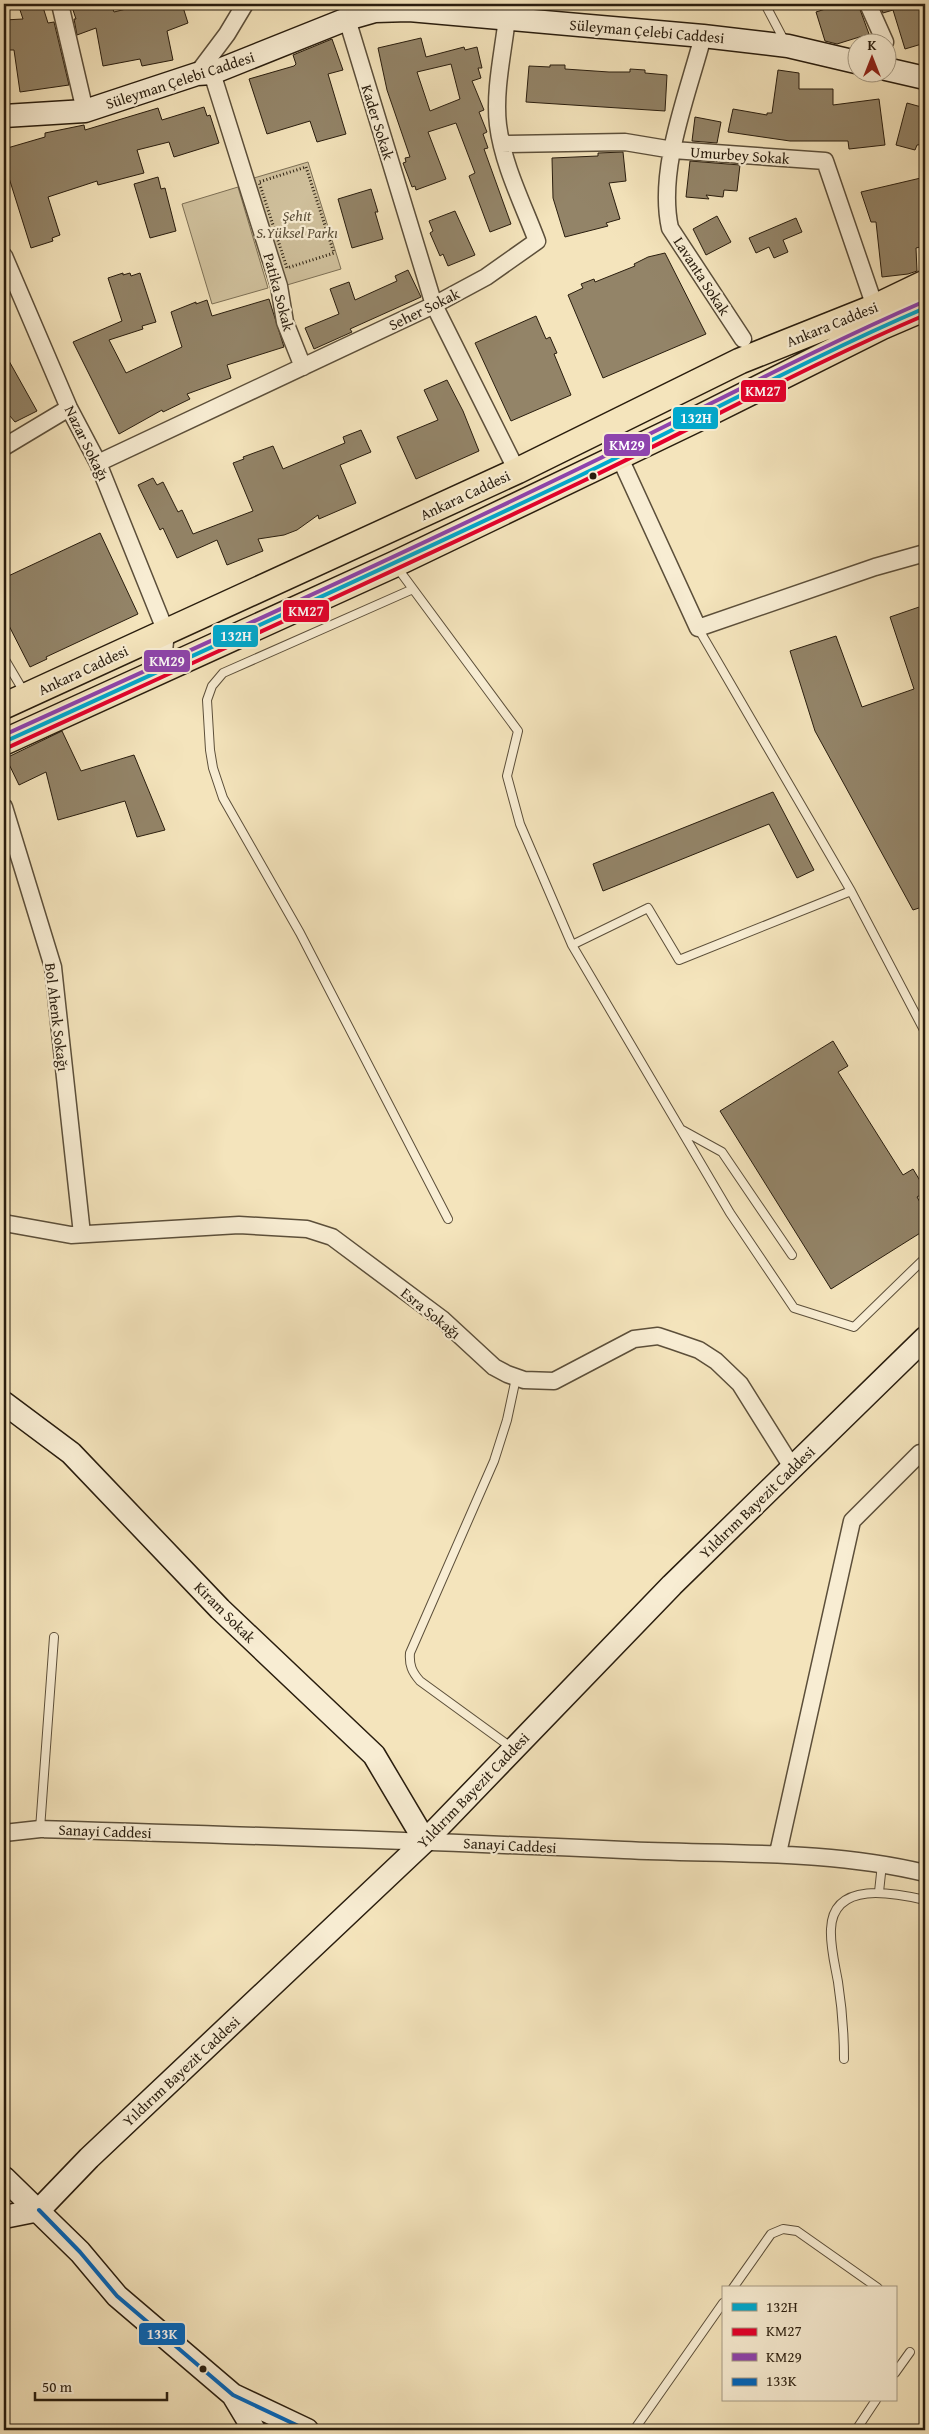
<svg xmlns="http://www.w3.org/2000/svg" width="929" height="2434" viewBox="0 0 929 2434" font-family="'Gentium Book Plus',serif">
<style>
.green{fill:#d1c29e;stroke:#7d7056}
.building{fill:#938468;stroke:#291d0e;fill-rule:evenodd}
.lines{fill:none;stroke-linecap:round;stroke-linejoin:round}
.lane-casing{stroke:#5c4f3a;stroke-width:10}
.street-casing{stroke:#5c4f3a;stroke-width:19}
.secondary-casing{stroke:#291d0e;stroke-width:25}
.primary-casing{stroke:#291d0e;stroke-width:28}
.path{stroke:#291d0e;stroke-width:3;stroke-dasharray:1 2.5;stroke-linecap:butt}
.lane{stroke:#f8edd3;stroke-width:8}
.street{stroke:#f8edd3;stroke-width:16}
.secondary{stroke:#f8edd3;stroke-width:22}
.primary{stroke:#f4e4bc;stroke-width:25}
.bus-1-casing{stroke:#f8edd3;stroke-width:8}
.bus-2-casing{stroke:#f8edd3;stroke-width:8}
.bus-3-casing{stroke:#f8edd3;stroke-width:8}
.bus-4-casing{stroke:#f8edd3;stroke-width:8}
.bus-1{stroke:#00a9ce;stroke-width:4}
.bus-2{stroke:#e4002b;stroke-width:4}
.bus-3{stroke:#8e44ad;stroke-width:4}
.bus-4{stroke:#0065bd;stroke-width:4}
.bus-dot{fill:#291d0e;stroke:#f8edd3;stroke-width:2}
.labels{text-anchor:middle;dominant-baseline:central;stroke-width:4.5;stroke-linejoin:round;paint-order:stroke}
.street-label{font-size:15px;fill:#291d0e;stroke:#f8edd3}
.park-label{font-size:15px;font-style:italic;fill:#5b4f39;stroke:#f8edd3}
.line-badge{stroke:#f8edd3;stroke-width:2}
.badge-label{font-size:14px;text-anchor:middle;font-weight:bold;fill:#fff}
</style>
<rect width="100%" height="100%" fill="#f4e4bc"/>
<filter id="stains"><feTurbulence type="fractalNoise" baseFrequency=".004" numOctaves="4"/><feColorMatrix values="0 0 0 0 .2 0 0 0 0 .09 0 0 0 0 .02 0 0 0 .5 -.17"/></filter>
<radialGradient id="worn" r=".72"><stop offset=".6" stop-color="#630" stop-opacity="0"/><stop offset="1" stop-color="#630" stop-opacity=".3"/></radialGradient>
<path class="green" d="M308,162L341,269L287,285L254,178Z
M238,187L268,288L212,304L182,204Z"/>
<path class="building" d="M18,4H42L48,23L54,22L69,85L20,92L14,50H4V20L23,19Z
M71,4H111L114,12L146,4H182L188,23L167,31L173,60L142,66L140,59L103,66L96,28L77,35L74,19H76Z
M841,4H858L869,34L837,44L825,41L816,12Z
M879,4H925V43L905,49L893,10L883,13Z
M421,38L426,57L464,47L465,50L477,47L482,68H478L481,78L472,81L484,110L479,112L487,132L483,134L488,148L484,149L511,224L490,232L469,176L475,173L456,123L428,132L446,179L416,190L415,186L412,187L403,163L406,162L405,158L410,157L387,90L378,48ZM451,64L460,99L430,111L417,72Z
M332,39L343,70L328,74L346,134L317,142L310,121L267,134L249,79L294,66L296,64L293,55Z
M550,65H565V69L609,72H630V69L645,70V73L667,75L665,111L526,102L529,66L550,67Z
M778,70L799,73V89H833V105L879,99L885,145L849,149L848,141H790L728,132L733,109L767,115V113H772Z
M907,103L925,108V144L917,145L915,150L896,145Z
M204,107L207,116L210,115L219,143L174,157L169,142L137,150L144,173L98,185L97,181L48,197L60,235L52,238L53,241L31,248L4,162V149L45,137V133L84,125L85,130L158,108L162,120Z
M695,117L721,122L717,143L692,141Z
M623,152L626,181L609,183L620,219L606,223L608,226L565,237L553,198L552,158L598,156V153Z
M690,161L740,165L737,191L724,190L723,197L706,195L709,199L686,197Z
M158,177L161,189L165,188L176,231L150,238L134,184Z
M925,177V230L924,246L916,248L917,271L908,274L882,277L876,222H871L861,192Z
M371,189L378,212H375L383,239L352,248L338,199Z
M455,211L475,255L448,266L443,254L440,256L430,233L433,231L429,221Z
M717,216L731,242L706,255L693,229Z
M796,218L802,232L783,240L788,252L774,258L769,247L756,253L749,238Z
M665,253L706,334L603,378L568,295L583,288L581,284L594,279L595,282L635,266L634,264L648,257Z
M408,270L421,297L350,329L352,332L314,349L305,328L339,314L330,289L349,282L355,300L397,281L395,276Z
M123,273V275L130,273L131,276L140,273L156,322L142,326L143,329L109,340L126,373L182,347L171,312L196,302V304L207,300L212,316L269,299L284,347L227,365L231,378L187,394L190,399L163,412L162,410L119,434L73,342L122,321L108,278Z
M536,316L546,339L550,337L557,353L554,354L571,395L511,421L475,343Z
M4,352L37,411L15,422L4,409Z
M447,380L463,411L479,451L416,479L397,437L438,420L424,390Z
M361,430L371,452L340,465L356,503L319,519L318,515L297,530L284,535L258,539L263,551L227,565L217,540L177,558L163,528L160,530L138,485L153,478L157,485L163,482L178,512L182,510L193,534L253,511L233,463L244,459L243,457L273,446L283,469L345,443L343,437Z
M100,533L138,614L46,657L47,659L30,667L4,616V578Z
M925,605V906L913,910L815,731L790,651L836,636L862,707L914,689L890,617Z
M62,731L81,771L134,755L165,830L137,837L125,801L58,820L46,772L19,785L6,758Z
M773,792L814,870L797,878L769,824L603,891L593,864Z
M833,1041L848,1066L838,1072L903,1175L913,1169L925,1189V1192L917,1197L925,1211V1230L831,1289L720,1111Z"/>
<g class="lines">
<g class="lane-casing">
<path id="lane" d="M765,4L785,42
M396,566L518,731L507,776L520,824L572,945L730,1213L794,1308L854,1327L925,1258
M413,589L223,673L212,686L207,700L210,750L213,768L223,798L300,933L448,1219
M698,628L851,891L925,1032
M4,658L24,692
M572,945L648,908L679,960L851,891
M682,1130L722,1152L792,1255
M512,1748L420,1681C412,1672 409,1665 410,1653L494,1461L507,1420L516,1378
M40,1829L54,1637
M879,1892L882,1864
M844,2059C844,2033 842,2008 838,1982C835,1965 830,1946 831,1929C833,1880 894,1893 925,1900
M733,2288L771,2234L783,2229L797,2231L878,2288
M895,2373L910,2352
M634,2430L723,2303
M856,2430L876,2400"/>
</g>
<g class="street-casing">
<path id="street" d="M60,4L85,111
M868,4L885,42
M347,19L434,305L517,471
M703,36C688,94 657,169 670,228L743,339
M212,73L279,286L285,322L303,367
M197,74L227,34L245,4
M502,144L625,142L673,150L825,161L875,307
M4,256L69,408L98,463L166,632L162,671
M4,447L69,408
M619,456L698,628L875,567L925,553
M98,463L434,305L486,277L537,241C523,204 503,165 498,125C494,91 503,53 507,18
M4,807L53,967L82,1234
M4,1223L71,1235L239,1225L307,1229L332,1237L442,1319L494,1367L507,1374L524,1380L554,1381L634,1339L658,1336L673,1341L699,1350L716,1361L740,1384L792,1467
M4,1833L40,1829C234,1835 429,1841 624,1850C724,1855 826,1849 925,1873
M778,1853L852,1521L920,1453L925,1457"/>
</g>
<g class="secondary-casing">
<path id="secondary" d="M886,69L925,78
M4,116L85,111L197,74L212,73L347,19L375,11L409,10L703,36L788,46L856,62
M4,1403L71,1453L220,1609L374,1755L425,1841
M4,2178L80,2252L117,2296L233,2395L254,2430
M4,2217L39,2210L89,2158L425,1841L672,1585L925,1338
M233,2395L307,2430"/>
</g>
<g class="primary-casing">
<path id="primary" d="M4,706L517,471L740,361L875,307L925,283
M4,742L395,564L695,420L881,327L925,308"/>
</g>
<path class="path" d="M306,167L334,253L287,268L259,182Z"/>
<use href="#lane" class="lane"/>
<use href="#street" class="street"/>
<use href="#secondary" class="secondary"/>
<use href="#primary" class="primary"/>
<g class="bus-1-casing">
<path id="bus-1" d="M4,742C195,655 386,568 575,478C692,422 806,359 925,308"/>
</g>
<g class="bus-2-casing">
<path id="bus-2" d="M7,748C199,660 391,573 581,482C696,427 808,365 925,315"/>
</g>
<g class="bus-3-casing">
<path id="bus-3" d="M4,735C196,648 388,561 578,469C693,414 806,353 923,302"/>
</g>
<g class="bus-4-casing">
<path id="bus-4" d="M39,2210L80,2252L117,2296L233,2395L307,2430"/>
</g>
<use href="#bus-1" class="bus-1"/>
<use href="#bus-2" class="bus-2"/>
<use href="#bus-3" class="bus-3"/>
<use href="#bus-4" class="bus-4"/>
</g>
<g class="bus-dot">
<circle cx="593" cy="476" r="4.5"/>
<circle cx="203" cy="2369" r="4.5"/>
</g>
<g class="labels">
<g class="street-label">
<text transform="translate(647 31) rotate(5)">Süleyman Çelebi Caddesi</text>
<text transform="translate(180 80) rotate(-18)">Süleyman Çelebi Caddesi</text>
<text transform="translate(378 122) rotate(73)">Kader Sokak</text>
<text transform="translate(740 155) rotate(4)">Umurbey Sokak</text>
<text transform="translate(702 276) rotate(57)">Lavanta Sokak</text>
<text transform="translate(279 292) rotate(75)">Patika Sokak</text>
<text transform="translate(424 309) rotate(-26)">Seher Sokak</text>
<text transform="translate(832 324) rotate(-22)">Ankara Caddesi</text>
<text transform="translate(87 443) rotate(64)">Nazar Sokağı</text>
<text transform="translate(465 495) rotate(-25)">Ankara Caddesi</text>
<text transform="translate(83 670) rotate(-25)">Ankara Caddesi</text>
<text transform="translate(57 1017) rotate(83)">Bol Ahenk Sokağı</text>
<text transform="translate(431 1313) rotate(39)">Esra Sokağı</text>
<text transform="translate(757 1502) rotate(-44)">Yıldırım Bayezit Caddesi</text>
<text transform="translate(225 1612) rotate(45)">Kiram Sokak</text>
<text transform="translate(473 1790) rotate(-46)">Yıldırım Bayezit Caddesi</text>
<text transform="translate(105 1831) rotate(2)">Sanayi Caddesi</text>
<text transform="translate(510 1845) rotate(3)">Sanayi Caddesi</text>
<text transform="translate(181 2071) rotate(-43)">Yıldırım Bayezit Caddesi</text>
</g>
<g class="park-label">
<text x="297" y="215">Şehit<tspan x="297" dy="17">S.Yüksel Parkı</tspan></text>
</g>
</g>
<g class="line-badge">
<rect x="740" y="379" width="47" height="24" rx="5" fill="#e4002b"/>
<rect x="672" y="406" width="47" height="24" rx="5" fill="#00a9ce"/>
<rect x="603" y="433" width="48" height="24" rx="5" fill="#8e44ad"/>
<rect x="282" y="599" width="48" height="24" rx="5" fill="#e4002b"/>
<rect x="212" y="624" width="47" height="24" rx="5" fill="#00a9ce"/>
<rect x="143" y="649" width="48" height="24" rx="5" fill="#8e44ad"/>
<rect x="138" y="2322" width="48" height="24" rx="5" fill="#0065bd"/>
</g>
<g class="badge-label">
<text x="763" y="396">KM27</text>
<text x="696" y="423">132H</text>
<text x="627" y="450">KM29</text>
<text x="306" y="616">KM27</text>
<text x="236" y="641">132H</text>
<text x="167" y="666">KM29</text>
<text x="162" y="2339">133K</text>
</g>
<rect width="929" height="2434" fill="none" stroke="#f4e4bc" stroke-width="20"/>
<rect x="5" y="5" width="919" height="2424" fill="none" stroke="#291d0e" stroke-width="2.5"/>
<rect x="10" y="10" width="909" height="2414" fill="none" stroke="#291d0e"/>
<rect x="722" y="2286" width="175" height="115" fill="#f8edd3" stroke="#a59a84"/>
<rect x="732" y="2303" width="25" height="8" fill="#00a9ce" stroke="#a59a84"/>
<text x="766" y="2312" font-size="15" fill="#291d0e">132H</text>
<rect x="732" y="2328" width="25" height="8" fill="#e4002b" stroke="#a59a84"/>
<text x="766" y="2336" font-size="15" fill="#291d0e">KM27</text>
<rect x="732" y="2353" width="25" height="8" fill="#8e44ad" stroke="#a59a84"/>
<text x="766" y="2362" font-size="15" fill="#291d0e">KM29</text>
<rect x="732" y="2378" width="25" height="8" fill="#0065bd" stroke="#a59a84"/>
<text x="766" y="2386" font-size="15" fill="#291d0e">133K</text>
<g transform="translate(872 58)"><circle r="24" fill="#f8edd3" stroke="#a59a84"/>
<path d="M0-4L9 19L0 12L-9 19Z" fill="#8f2418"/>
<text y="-8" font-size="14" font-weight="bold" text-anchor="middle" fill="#291d0e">K</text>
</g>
<path d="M35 2392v8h132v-8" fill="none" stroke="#291d0e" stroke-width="2.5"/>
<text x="42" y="2392" font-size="15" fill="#291d0e" stroke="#f8edd3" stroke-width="4" paint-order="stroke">50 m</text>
<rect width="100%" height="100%" filter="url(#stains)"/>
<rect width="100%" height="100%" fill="url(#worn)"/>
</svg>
